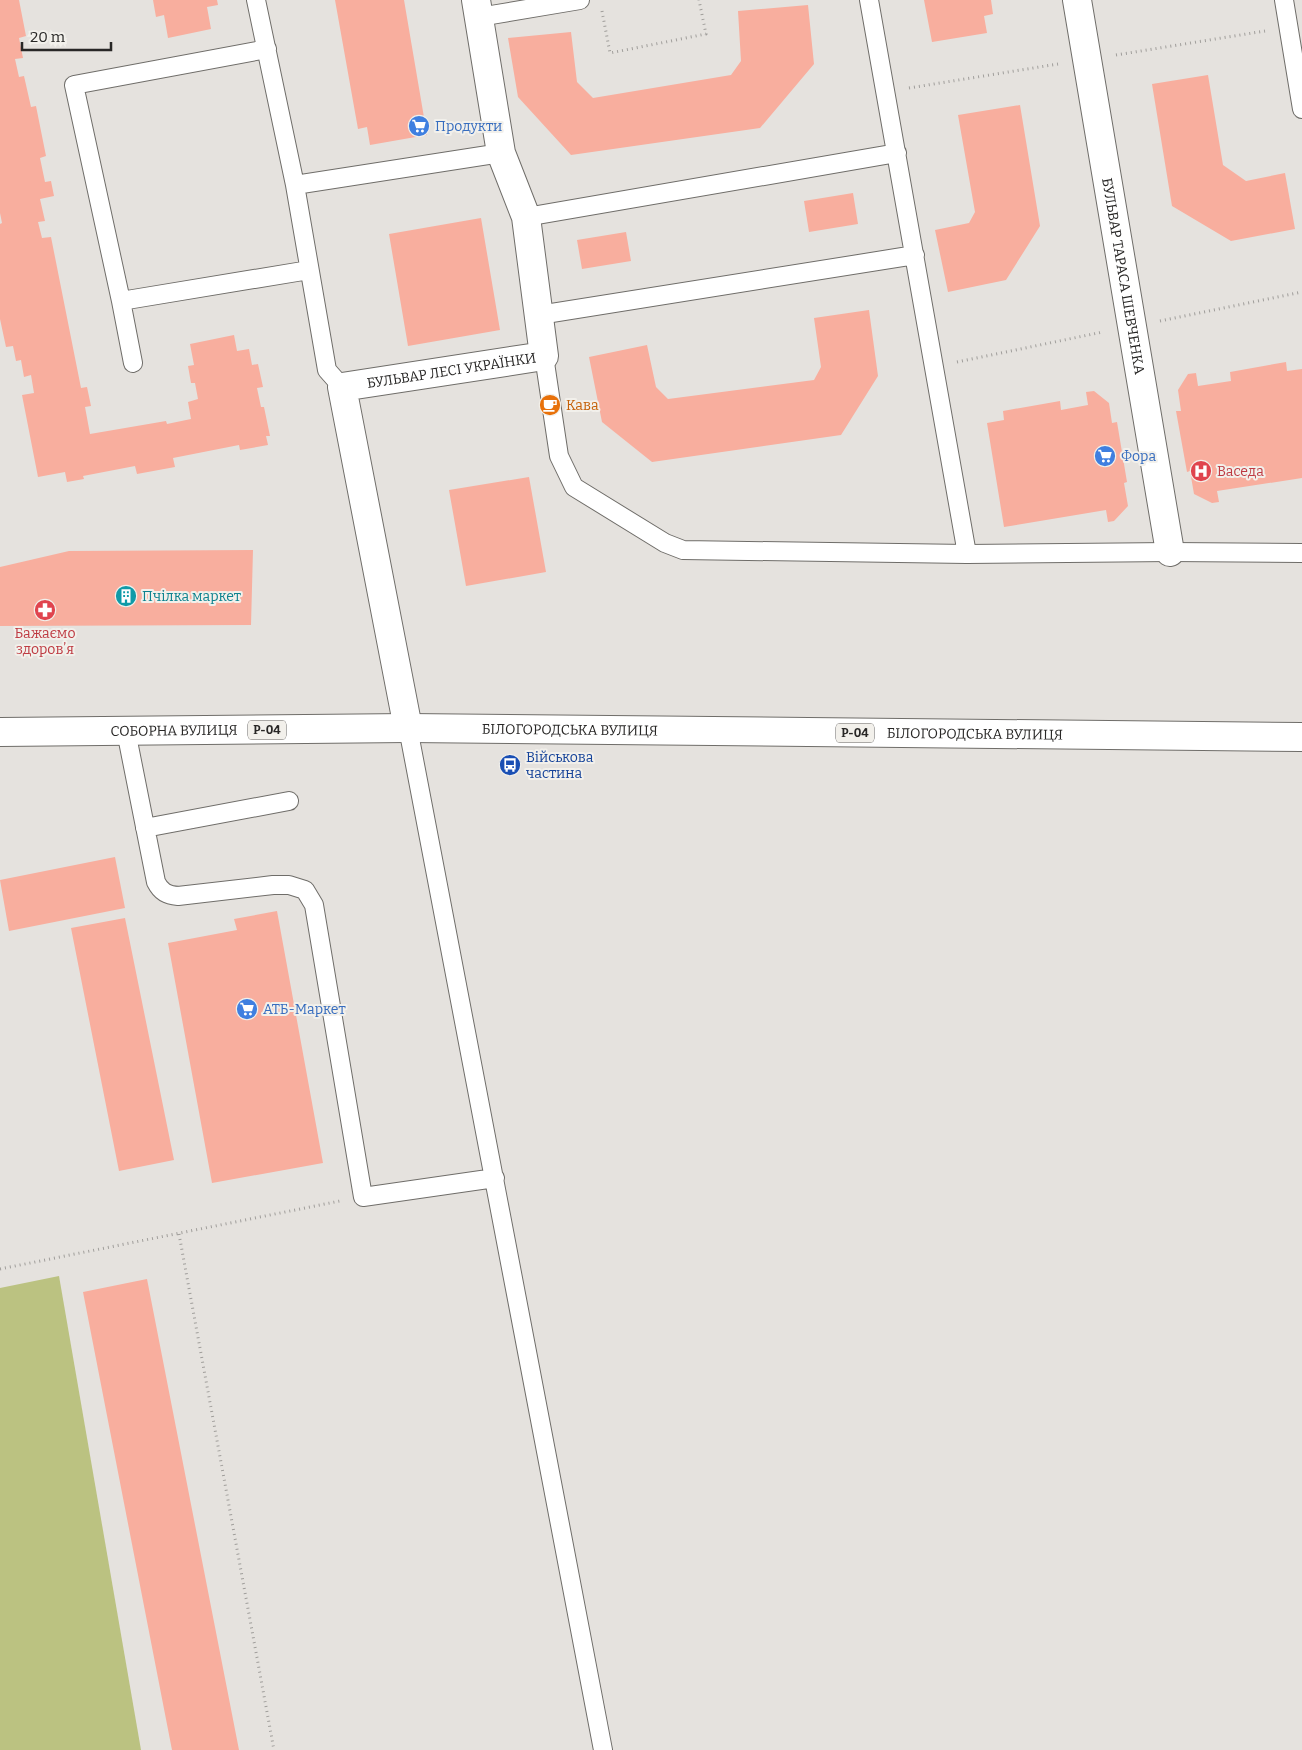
<svg xmlns="http://www.w3.org/2000/svg" width="1302" height="1750" viewBox="0 0 1302 1750" font-family="Bitter,serif">
<style>
.green{fill:#bbc281}
.building{fill:#f8ae9e}
.lines{fill:none;stroke-linecap:round;stroke-linejoin:round}
.lane-casing{stroke:#6f6d69;stroke-width:20}
.street-casing{stroke:#6f6d69;stroke-width:30}
.primary-casing{stroke:#6f6d69;stroke-width:30}
.path{stroke:#a09e9b;stroke-width:3;stroke-dasharray:1 4;stroke-linecap:butt}
.lane{stroke:#fff;stroke-width:18}
.street{stroke:#fff;stroke-width:28}
.primary{stroke:#fff;stroke-width:28}
.labels{text-anchor:middle;dominant-baseline:central;stroke-width:4;stroke-linejoin:round;paint-order:stroke}
.shield{fill:#f2f0eb;stroke:#656361;stroke-width:1}
.shield-label{font-size:12px;font-weight:bold;fill:#282726}
.shop-label{font-size:14px;fill:#366cbe;stroke:#f2f0eb;text-anchor:start}
.street-label{font-size:14px;fill:#282726;stroke:#f2f0eb}
.food-label{font-size:14px;fill:#c56008;stroke:#f2f0eb;text-anchor:start}
.health-label{font-size:14px;fill:#be3a42;stroke:#f2f0eb;text-anchor:start}
.culture-label{font-size:14px;fill:#0d838f;stroke:#f2f0eb;text-anchor:start}
.transit-label{font-size:14px;fill:#164399;stroke:#f2f0eb;text-anchor:start}
</style>
<rect width="100%" height="100%" fill="#e5e2de"/>
<path class="green" d="M59,1276L141,1750H0V1288Z"/>
<path class="building" d="M0,0H19L26,36L19,38L23,58L15,59L19,77L24,76L31,107L36,106L46,156L40,158L45,182L51,181L54,196L40,199L45,221L38,222L42,238L51,237L81,388L87,387L91,406L85,407L90,434L166,421L167,424L191,419L188,402L198,399L195,383H191L188,366L194,365L190,344L234,335L237,351L249,349L252,365L258,364L263,387L257,388L261,407H264L270,436H266L268,445L240,450L239,445L173,458L175,467L137,474L135,466L83,476L84,479L67,482L65,472L38,477L22,395L34,393L31,375L24,377L21,360L16,361L13,346L6,347L0,319V224L2,223L0,213Z
M153,0H217L218,5L207,7L211,29L168,38L164,15L156,17Z
M335,0H404L427,135L370,145L367,127L358,129Z
M924,0H991L993,14L984,16L987,33L932,42Z
M808,5L814,64L760,128L571,155L518,97L508,38L571,32L577,82L593,98L731,75L741,61L738,11Z
M1208,75L1223,165L1246,181L1285,173L1295,229L1231,241L1172,206L1152,84Z
M1020,105L1040,226L1006,280L948,292L935,230L969,223L975,212L958,115Z
M853,193L858,224L809,232L804,201Z
M481,218L500,330L408,346L389,234Z
M626,232L631,261L582,269L577,240Z
M869,310L878,376L841,435L652,462L602,422L589,357L647,345L656,387L668,399L814,380L821,367L814,318Z
M1286,362L1287,371L1302,369V478L1217,491L1219,502L1212,503L1194,494L1190,471L1187,472L1176,411H1181L1178,390L1188,374L1196,373L1198,386L1231,381L1230,372Z
M1094,391L1109,403L1112,423L1117,422L1127,482L1124,483L1128,506L1114,521L1108,522L1106,510L1004,527L987,423L1004,420L1003,411L1060,401L1061,410L1088,405L1086,392Z
M529,477L546,572L466,586L449,490Z
M253,550L251,625L0,626V567L69,551Z
M115,857L125,908L9,931L0,880Z
M277,911L323,1163L212,1183L168,943L237,930L234,919Z
M125,918L174,1160L119,1171L71,928Z
M147,1279L239,1750H172L83,1292Z"/>
<g class="lines">
<g class="lane-casing">
<path id="lane" d="M256,0L295,185L327,370L342,387
M869,0L967,554
M1284,0L1302,109
M479,17L580,0
M267,49L74,85L121,301L309,270
M295,185L501,153
M526,217L897,153
M121,301L133,363
M539,315L915,255
M544,356L559,456L574,487L665,543L683,550L967,554L1170,552L1302,553
M408,728L603,1750
M126,731L156,882C161,892 167,895 178,896L273,885H289L305,890L314,905L363,1197L495,1178
M145,828L289,801"/>
</g>
<g class="street-casing">
<g id="street">
<path id="s1" d="M1077,0L1170,552"/>
<path id="s2" d="M408,728L342,387L544,356L526,217L501,153L476,0"/>
</g>
</g>
<g class="primary-casing">
<g id="primary">
<path id="s3" d="M0,732L408,728L1302,737"/>
</g>
</g>
<path class="path" d="M602,11L610,53L706,34L699,0
M1116,55L1265,31
M909,88L1058,64
M1160,321L1302,292
M957,362L1103,332
M179,1234L274,1750
M0,1269L340,1201"/>
<use href="#lane" class="lane"/>
<use href="#street" class="street"/>
<use href="#primary" class="primary"/>
</g>
<defs>
<g id="supermarket-disc" transform="scale(1.125)"><circle r="9.5" fill="#3f7fe0" stroke="#f2f0eb"/><path d="M-6-5.5h2.5l.6 2H6L4.5 2H-2.5L-4.4-4H-6ZM-1.5 3.2a1.3 1.3 0 1 0 .1 0ZM3 3.2a1.3 1.3 0 1 0 .1 0Z" fill="#fff"/></g>
<g id="cafe-disc" transform="scale(1.125)"><circle r="9.5" fill="#e8710a" stroke="#f2f0eb"/><path d="M-5.5-4.5H6V0H3Q3 3.5 0 3.5H-2.5Q-5.5 3.5-5.5 0ZM3-3.2v2h1.7v-2ZM-6 4.5H4V6H-6Z" fill="#fff"/></g>
<g id="hospital-disc" transform="scale(1.125)"><circle r="9.5" fill="#e0444e" stroke="#f2f0eb"/><path d="M-5-5h3v3.5h4V-5h3V5h-3V1.5h-4V5h-3Z" fill="#fff"/></g>
<g id="building-disc" transform="scale(1.125)"><circle r="9.5" fill="#0f9aa8" stroke="#f2f0eb"/><path d="M-4-6H4V6H1V3H-1V6H-4ZM-2.5-4.3h1.7v1.8h-1.7ZM.8-4.3h1.7v1.8H.8ZM-2.5-1h1.7V.8h-1.7ZM.8-1h1.7V.8H.8Z" fill="#fff"/></g>
<g id="pharmacy-disc" transform="scale(1.125)"><circle r="9.5" fill="#e0444e" stroke="#f2f0eb"/><path d="M-2-6h4v4h4v4h-4v4h-4v-4h-4v-4h4Z" fill="#fff"/></g>
<g id="bus-disc" transform="scale(1.125)"><circle r="9.5" fill="#1a4fb4" stroke="#f2f0eb"/><path d="M-5-6H5V4H4V6H2V4H-2V6H-4V4H-5ZM-3.5-4V0h7V-4ZM-3.5 1.2v1.5H-2V1.2ZM2 1.2v1.5H3.5V1.2Z" fill="#fff"/></g>
</defs>
<g fill-rule="evenodd">
<use href="#supermarket-disc" x="419" y="126"/>
<use href="#cafe-disc" x="550" y="405"/>
<use href="#supermarket-disc" x="1105" y="456"/>
<use href="#hospital-disc" x="1201" y="471"/>
<use href="#building-disc" x="126" y="596"/>
<use href="#pharmacy-disc" x="45" y="610"/>
<use href="#bus-disc" x="510" y="765"/>
<use href="#supermarket-disc" x="247" y="1009"/>
</g>
<g class="labels">
<g class="shield">
<rect x="248" y="720.5" width="38" height="19" rx="4"/>
<rect x="836" y="723.5" width="38" height="19" rx="4"/>
</g>
<g class="shield-label">
<text x="267" y="730">Р-04</text>
<text x="855" y="733">Р-04</text>
</g>
<g class="shop-label">
<text x="435" y="126">Продукти</text>
<text x="1121" y="456">Фора</text>
<text x="263" y="1009">АТБ-Маркет</text>
</g>
<g class="street-label">
<text stroke="none"><textPath href="#s1" startOffset="280">БУЛЬВАР ТАРАСА ШЕВЧЕНКА</textPath></text>
<text stroke="none"><textPath href="#s2" startOffset="458">БУЛЬВАР ЛЕСІ УКРАЇНКИ</textPath></text>
<text stroke="none"><textPath href="#s3" startOffset="570">БІЛОГОРОДСЬКА ВУЛИЦЯ</textPath></text>
<text stroke="none"><textPath href="#s3" startOffset="174">СОБОРНА ВУЛИЦЯ</textPath></text>
<text stroke="none"><textPath href="#s3" startOffset="975">БІЛОГОРОДСЬКА ВУЛИЦЯ</textPath></text>
</g>
<g class="food-label">
<text x="566" y="405">Кава</text>
</g>
<g class="health-label">
<text x="1217" y="471">Васеда</text>
<text x="45" y="633" text-anchor="middle">Бажаємо<tspan x="45" dy="16">здоровʼя</tspan></text>
</g>
<g class="culture-label">
<text x="142" y="596">Пчілка маркет</text>
</g>
<g class="transit-label">
<text x="526" y="757">Військова<tspan x="526" dy="16">частина</tspan></text>
</g>
</g>
<path d="M22 42v8h89v-8" fill="none" stroke="#282726" stroke-width="2.5"/>
<text x="30" y="42" font-size="15" fill="#282726" stroke="#f2f0eb" stroke-width="4" paint-order="stroke">20 m</text>
</svg>
